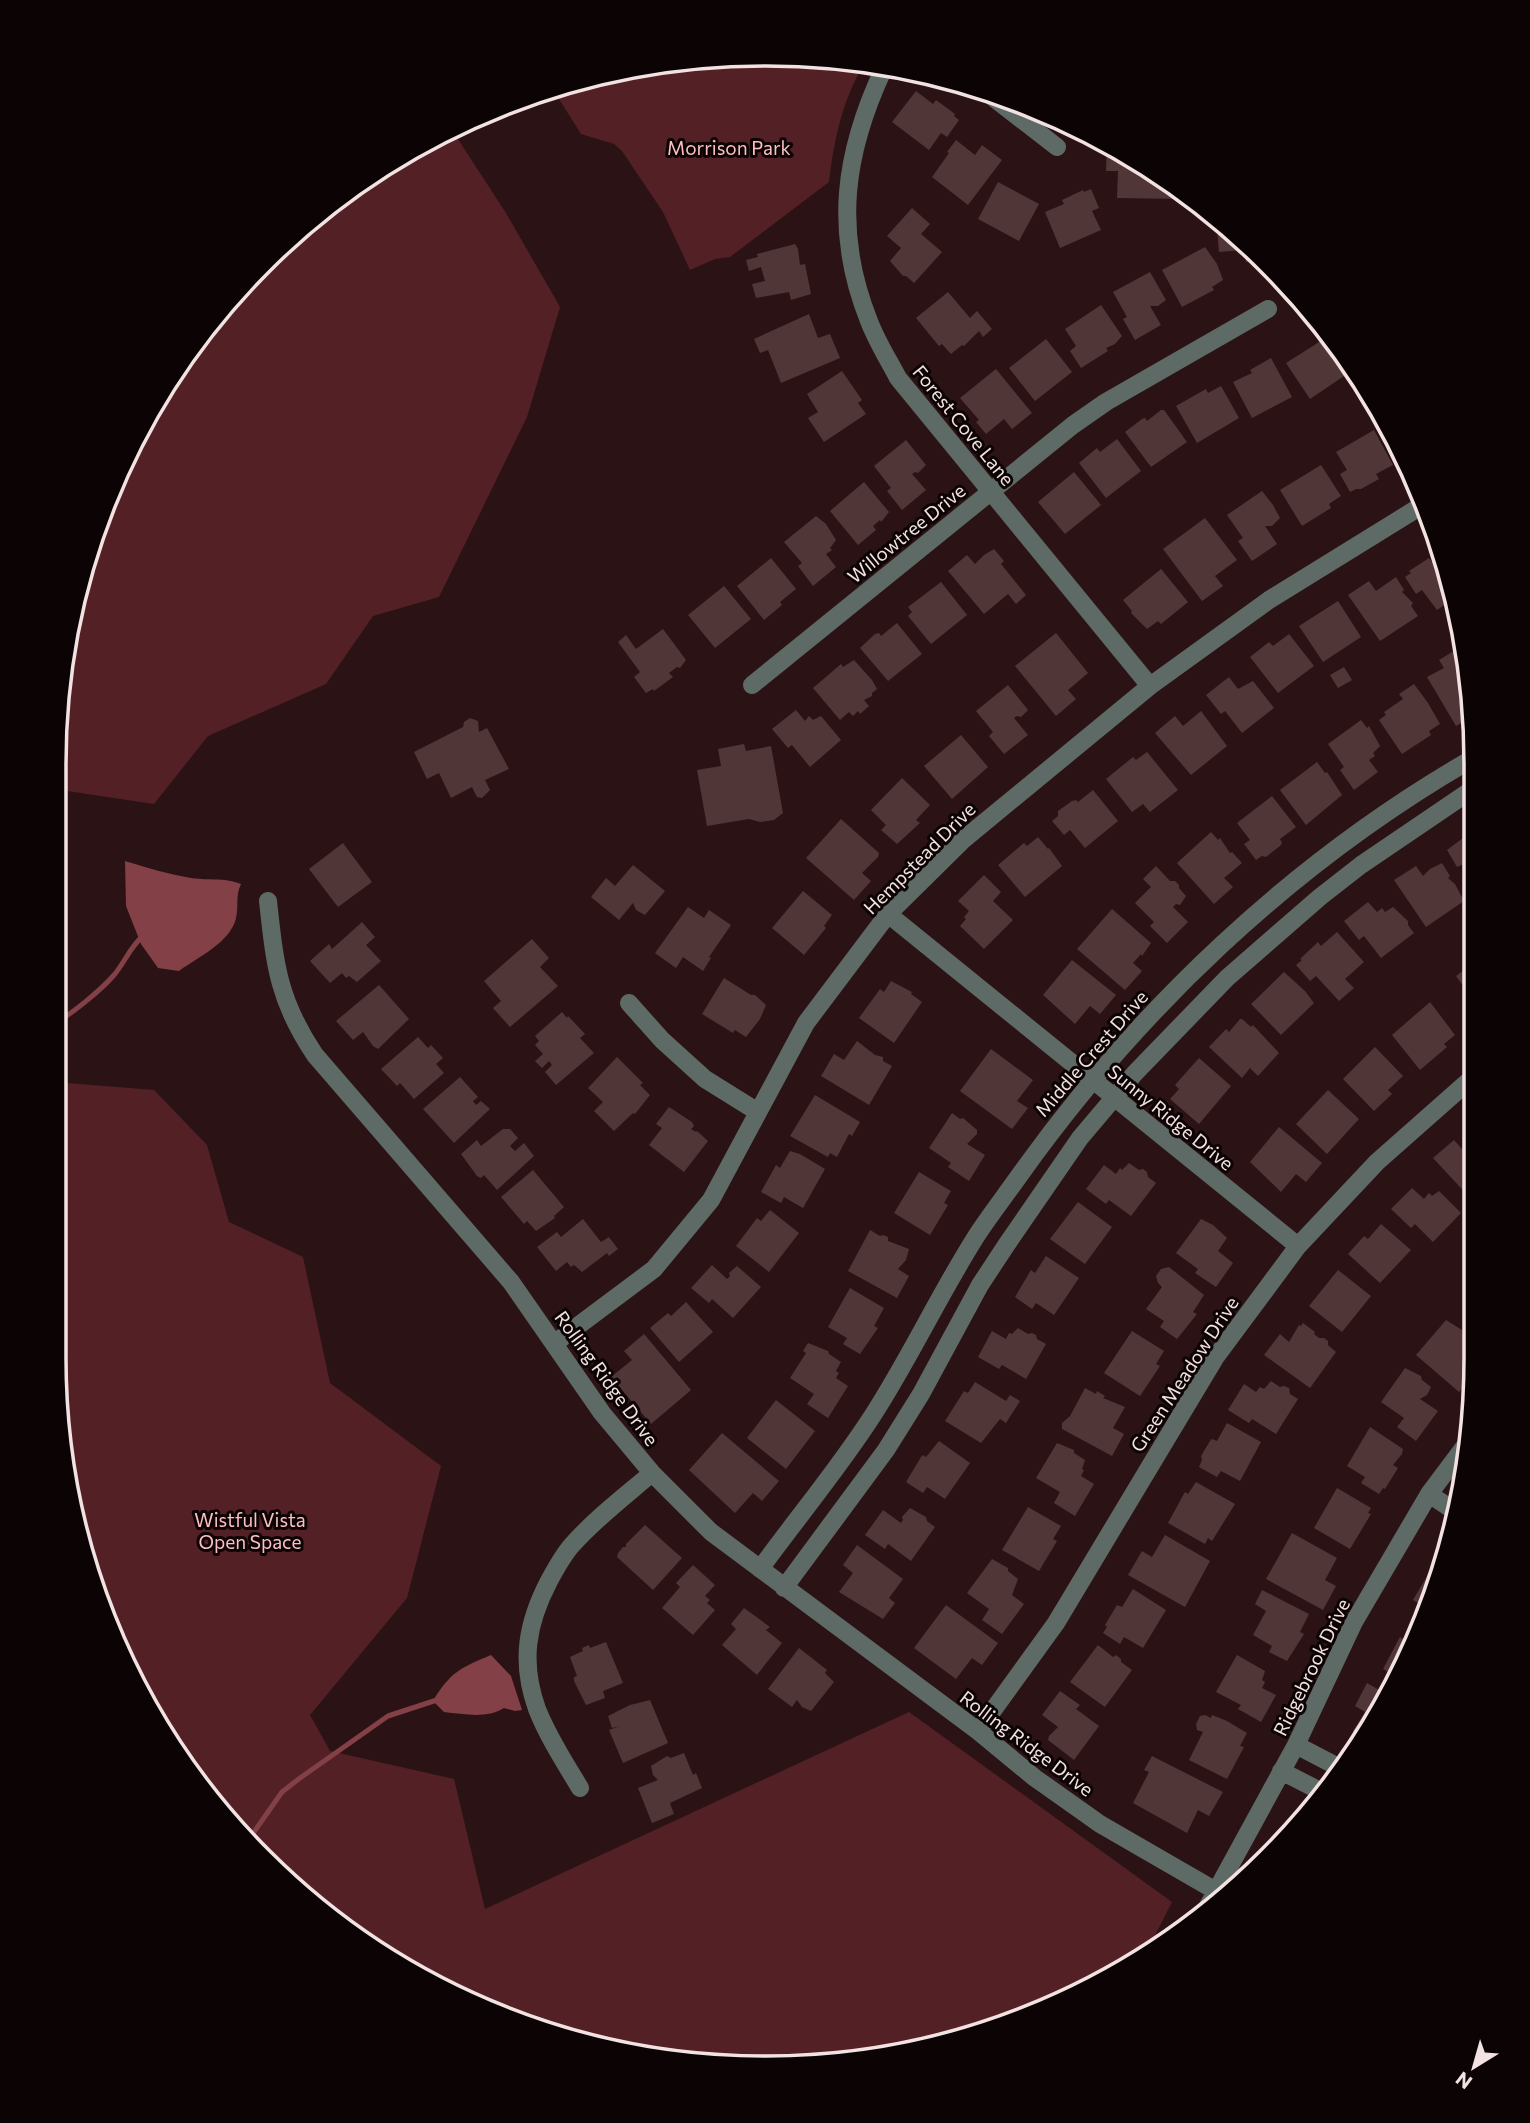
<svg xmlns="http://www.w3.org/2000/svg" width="1530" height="2123" viewBox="0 0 1530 2123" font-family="Commissioner,sans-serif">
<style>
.green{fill:#532026}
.water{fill:#834046}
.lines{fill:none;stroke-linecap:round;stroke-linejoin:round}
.stream{stroke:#834046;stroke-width:5}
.building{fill:#513638}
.minor{stroke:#5e6a65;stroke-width:18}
.labels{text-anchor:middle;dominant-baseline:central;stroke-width:6;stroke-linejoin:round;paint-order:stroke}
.park-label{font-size:19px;fill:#febfc2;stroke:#0c0404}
.street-label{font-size:19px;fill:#f3e2e2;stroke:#0c0404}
.rim{fill:none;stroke:#f3e2e2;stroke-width:3.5}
</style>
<rect width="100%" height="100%" fill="#2b1315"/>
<path class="green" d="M812,56L864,64C842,101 834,140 829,182L730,257L715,259L690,270L663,212L622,151L614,144L581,134L552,88L673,60Z
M452,130L506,213L560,307L527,417L439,597L373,616L326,684L208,736L154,804L54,789V765L68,626L108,493L150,409L230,297L297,230L410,149Z
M54,1082L154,1090L207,1145L229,1222L303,1257L330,1383L441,1466L407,1598L310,1715L330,1751L454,1779L485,1909L909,1712L1172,1902L1144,1957L1037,2014L857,2063H672L581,2044L451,1996L296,1892L174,1753L109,1630L79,1542L54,1358Z"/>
<path class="water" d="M125,861C147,868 169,874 191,878C211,881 221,877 241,884C235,896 239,906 236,918C231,942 198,957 179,971L158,968L141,944L126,906Z
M491,1655L511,1676L522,1710L515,1711L504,1708C487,1719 464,1714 444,1712L433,1701C450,1672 462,1667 491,1655Z"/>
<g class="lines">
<path class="stream" d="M54,1023C70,1016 102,989 114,975C125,962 130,947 143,936
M249,1839L282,1792L300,1778L388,1716L440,1699"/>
</g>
<path class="building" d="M916,91L933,104L936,100L955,114L954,116L959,120L947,137L941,133L929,150L892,122Z
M956,140L975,155L982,145L1002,160L968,205L932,177L949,153L947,152Z
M1107,145L1181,191V199L1117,198L1118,171H1106Z
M998,182L1039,204L1019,241L978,219Z
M1091,189L1099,208L1092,211L1101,230L1060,248L1045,212L1064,204L1062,200L1083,190L1084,192Z
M912,208L930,224L921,234L942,252L914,283L906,276H903L890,261L901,248L887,236Z
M1216,218L1249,249L1261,261L1246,262L1245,250L1219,252Z
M795,244L798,249L800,265L805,264L811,294L791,300L789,292L756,298L752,284L765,281L761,267L749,271L746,260L758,257L757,254Z
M1205,247L1217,264L1223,280L1212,287L1214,290L1182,307L1162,270Z
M1150,272L1166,300L1158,306H1150L1161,325L1135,340L1123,319L1127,317L1113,292Z
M948,292L970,318L977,311L992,329L983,337L979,331L964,346L962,345L951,354L942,344L939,346L916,318Z
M1101,305L1122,336L1115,344L1106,348L1108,351L1081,368L1070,351L1076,346L1065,329Z
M809,314L818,338L830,334L840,358L781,383L768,350L760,353L754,339Z
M1327,337L1350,372L1310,399L1286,363Z
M1046,339L1072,372L1035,401L1009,368Z
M1271,358L1292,397L1252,418L1233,382L1252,373L1250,370Z
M996,369L1032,413L1012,429L1004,419L986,434L976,422L979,420L960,398Z
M842,371L862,400L858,403L866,414L824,442L808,418L818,412L807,394Z
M1221,386L1239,418L1197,443L1176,406L1206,389L1208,393Z
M1161,410H1164L1187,442L1151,467L1125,432L1142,419L1145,418L1147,421Z
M1374,430L1393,465L1376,474L1379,479L1361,489H1356L1350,492L1340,474L1347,470L1336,452Z
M1117,439L1141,471L1106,498L1079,463L1097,448L1100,452Z
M906,440L926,465L918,473L915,472L912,474L926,490L902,510L887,491L891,488L874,466Z
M1321,465L1341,496L1329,504L1331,508L1302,526L1280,490Z
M1074,472L1101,505L1065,534L1038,502Z
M864,482L889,512L881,522L880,520L873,526L876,530L858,545L830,511Z
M1262,491L1273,505L1280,518L1272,526H1265L1277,544L1252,561L1238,541L1243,538L1227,515Z
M816,516L826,524L836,540L830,548L832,550L826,554L836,567L813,586L798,566L802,563L784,542Z
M1205,518L1237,560L1215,576L1223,586L1202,601L1163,549Z
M994,549L1004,561L1001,564L1026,595L1016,604L1008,594L984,614L948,571L967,555L975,564L984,555Z
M1442,554L1452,600L1437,610L1422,590L1416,594L1405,577L1411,573L1409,571L1429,558L1432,562Z
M771,558L796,589L780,602L782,605L764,620L737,586Z
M1161,569L1188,602L1161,624L1158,621L1147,629L1131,613L1132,611L1123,600Z
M1396,577L1404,590L1402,592L1413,603L1411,606L1418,616L1380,641L1348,595L1369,581L1376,591Z
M941,582L967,615L931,644L908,616L912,612L908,607Z
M724,586L751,619L715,648L688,615Z
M1338,601L1361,637L1323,662L1299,626Z
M897,623L922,654L888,681L860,648L875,634L879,633L881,636Z
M663,629L686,660L680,668L677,667L669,673L673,677L654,691L653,689L646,693L634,677L640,672L618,642L626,635L636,649Z
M1056,633L1088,673L1068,690L1076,699L1056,716L1015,666Z
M1289,634L1314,666L1278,693L1250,657L1269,642L1273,646Z
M1462,646L1470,672V718L1456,726L1427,677L1444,668L1439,660Z
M854,660L872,680L877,689L872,693V696L864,700L869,706L860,714L858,711L853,716L849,712L840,720L813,688L841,664L843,667Z
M1344,667L1352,680L1338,688L1330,675Z
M1229,677L1238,689L1253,681L1274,708L1242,733L1225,711L1221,714L1206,695Z
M1414,684L1428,703L1440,724L1429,731L1431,735L1402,754L1379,720L1386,715L1384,712L1403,699L1399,694Z
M1008,685L1028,710L1021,717L1017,716L1014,718L1028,735L1004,754L989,736L993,732L976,711Z
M796,710L805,721L809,716L813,720L821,716L841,740L810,767L792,745L788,748L772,729Z
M1201,711L1227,746L1191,775L1155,733L1175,716L1183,726Z
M470,718L478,721L479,732L487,728L509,769L485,780L490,790L482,798L477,797L472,787L451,798L439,773L427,779L414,752L463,727L464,722Z
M1361,720L1367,728L1369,726L1380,746L1373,753L1375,756L1369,760L1378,772L1354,790L1340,770L1344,767L1328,744Z
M961,735L988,767L952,799L924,766Z
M744,744L746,751L771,746L783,813L774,820L760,822L749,819L707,826L697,770L721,766L718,749Z
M1147,752L1178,790L1150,812L1143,804L1132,812L1106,779L1133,757L1136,760Z
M1317,762L1325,773L1327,772L1342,795L1306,825L1280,790Z
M902,778L930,805L916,820L920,823L897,844L881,830L886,825L871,810Z
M1093,790L1118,821L1085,848L1070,830L1064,835L1052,821L1058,816V811L1072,801L1076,800L1078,802Z
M1272,796L1296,827L1280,839L1282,843L1280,846L1266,857L1262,856L1256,860L1244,844L1250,840L1237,823Z
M841,819L879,853L878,857L862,873L871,881L854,900L806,858Z
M1211,832L1218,840L1220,838L1230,853L1232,852L1242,863L1224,878L1233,887L1214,904L1177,863Z
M1471,832V875L1464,864L1457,867L1447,850Z
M1038,837L1048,849L1049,848L1062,866L1025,897L998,865L1024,843L1027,846Z
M343,843L372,882L338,907L309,869Z
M1442,863L1450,876L1448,878L1455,884L1464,901L1426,927L1394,880L1416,866L1423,876L1430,869Z
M633,865L665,891L645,915L636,910L633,903L619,920L591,897L606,878L615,886Z
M1156,866L1170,881H1175L1179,885V888L1186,896L1180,905L1176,904L1173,907L1188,922L1167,943L1150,926L1154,922L1135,903L1151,887L1143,879Z
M984,875L1001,892L993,901L1013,920L984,949L960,926L966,919L964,917L969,911L958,901Z
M803,891L832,915L824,926L826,928L804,955L772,928Z
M1368,902L1377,912L1382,908L1385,912L1393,907L1408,921V925L1414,933L1381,958L1364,936L1359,940L1344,921Z
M688,907L704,918L709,910L731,925L709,957L711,958L703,971L683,957L676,968L655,953Z
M1112,909L1151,943L1142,956L1141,954L1133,963L1142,971L1125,990L1077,949Z
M362,922L375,937L366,945L381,961L357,982L349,976L346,978L342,973L330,983L310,961L329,944L332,949Z
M1337,932L1364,962L1345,979L1354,988L1339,1001L1316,976L1310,981L1296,965L1302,960L1300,959L1318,942L1321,946Z
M532,939L549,958L540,967L558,986L510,1027L493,1008L501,1001L484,981Z
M1072,960L1116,995L1100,1014L1090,1006L1075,1024L1043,995Z
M1471,965L1472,998L1456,976Z
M1284,972L1305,991L1314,1003L1281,1035L1251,1004Z
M724,978L751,995H755L766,1005L760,1019L746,1037L735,1030L733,1033L702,1014Z
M891,981L912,992L911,994L922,1002L894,1043L859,1018L880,989L884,992Z
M379,985L409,1019L378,1049L373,1046L363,1032L353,1040L336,1021Z
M1472,999V1019L1462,1006Z
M1430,1002L1455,1035L1444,1044L1447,1047L1420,1070L1392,1035Z
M562,1012L567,1018L568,1016L585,1034L580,1038L594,1053L556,1085L545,1072L552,1065L549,1061L542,1068L535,1061L543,1054L535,1045L539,1041L535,1036Z
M1240,1019H1242L1251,1027L1253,1025L1279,1053L1258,1076L1250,1068L1242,1078L1209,1047L1226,1029L1229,1032Z
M418,1037L428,1048L431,1045L443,1058L436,1064L444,1073L414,1099L400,1083L397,1086L381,1069Z
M857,1041L875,1055L883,1057V1061L892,1066L869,1105L821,1076L834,1054L844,1060Z
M1375,1047L1403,1076L1388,1090L1392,1094L1374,1111L1343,1079Z
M991,1049L1033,1080L1017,1101L1028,1108L1012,1129L960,1091Z
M617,1057L643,1083L640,1085L650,1095L635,1114L633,1113L614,1131L594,1111L603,1102L588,1088Z
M1199,1058L1231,1086L1199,1124L1170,1099L1179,1089L1175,1085Z
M460,1077L478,1097L473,1101L476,1105L481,1101L490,1109L454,1143L423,1109Z
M1328,1090L1359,1119L1327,1154L1296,1124Z
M815,1095L860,1122L852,1136L849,1134L837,1157L830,1153L828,1157L790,1136Z
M669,1107L692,1122L694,1126L691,1129L696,1132L697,1131L708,1141L684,1172L649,1145L662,1128L656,1124Z
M952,1113L960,1119L963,1118L977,1130V1134L967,1144L985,1155L969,1181L948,1167L951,1163L929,1148Z
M1279,1127L1322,1163L1306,1182L1296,1174L1281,1192L1250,1162Z
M503,1129H510L518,1138L510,1146L515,1151L524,1143L534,1156L497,1190L484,1175L481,1178L477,1176L461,1154L477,1140L481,1146Z
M1473,1139V1201L1433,1158L1454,1140L1462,1149Z
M790,1151L800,1154L825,1169L803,1208L784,1197L781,1203L761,1192L776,1165L780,1168Z
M1129,1163L1139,1170L1143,1169L1147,1172L1148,1177L1156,1183L1131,1216L1109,1200L1106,1204L1086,1189L1104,1165L1116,1174L1120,1168L1122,1170Z
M533,1170L564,1207L554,1216L555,1218L536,1231L527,1221L524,1224L501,1197Z
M919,1172L951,1191L944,1203L948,1205L930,1235L894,1213Z
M1412,1188L1424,1199L1429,1193L1432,1196L1439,1191L1461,1213L1433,1242L1415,1224L1411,1228L1391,1209Z
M1078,1202L1112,1227L1085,1264L1050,1239Z
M770,1210L799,1233L769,1272L736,1246L757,1218L761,1221Z
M583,1219L601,1242L609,1237L618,1249L609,1256L607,1253L582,1272L574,1265L571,1267L567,1262L556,1271L537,1247L557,1232L561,1237Z
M1201,1219L1213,1225L1227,1238L1218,1251L1233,1263L1216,1287L1195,1273L1198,1269L1176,1253Z
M1381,1224L1411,1250L1380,1283L1348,1254L1364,1236L1368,1239Z
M870,1230L880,1236L883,1235L888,1237V1241L909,1249L906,1260L898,1269L909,1276L897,1298L848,1271Z
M1046,1256L1079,1278L1054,1315L1036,1303L1032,1309L1015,1297L1031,1270L1035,1273Z
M712,1265L727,1279L730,1276L729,1273L737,1266L761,1287L733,1318L712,1299L709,1303L691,1288Z
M1169,1267L1204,1295L1193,1312L1197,1314L1177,1339L1160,1327L1164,1321L1146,1309L1162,1287L1158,1283L1156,1276L1161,1269Z
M1338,1270L1371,1296L1342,1332L1309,1306Z
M850,1288L884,1308L874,1326L878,1328L860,1354L843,1344L847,1338L828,1327Z
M686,1302L713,1332L679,1362L650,1328L668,1313L671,1316Z
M1446,1320L1462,1330V1334L1468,1339L1469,1337L1474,1341V1356L1466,1365L1474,1374L1459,1392L1416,1355Z
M1303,1323L1315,1332L1314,1334L1319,1338H1324L1328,1341V1345L1336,1352L1310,1388L1264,1355L1280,1334L1289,1342L1299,1325L1301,1326Z
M1018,1328L1028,1334L1032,1333L1036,1335L1037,1339L1046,1344L1026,1379L1002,1365L999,1369L978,1357L992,1331L1006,1339L1009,1333L1012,1334Z
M1132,1331L1164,1351L1156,1364L1160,1366L1140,1396L1104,1373Z
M644,1334L691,1390L651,1424L611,1377L632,1360L624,1351Z
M808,1343L828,1351L829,1354L841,1362L836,1371L839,1373L836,1378L848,1386L828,1418L807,1404L814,1394L790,1378L806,1353L803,1351Z
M1405,1368L1421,1376L1422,1380L1431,1387L1427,1395L1420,1399L1438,1411L1416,1441L1397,1427L1404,1418L1381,1402Z
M1271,1381L1280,1387L1284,1386L1289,1388L1290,1394L1298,1399L1276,1434L1252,1419L1249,1423L1228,1410L1244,1384L1256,1392L1260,1387L1264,1389Z
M975,1382L1006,1401L1010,1395L1020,1401L1006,1423L1000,1419L981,1443L945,1421L964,1391L968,1393Z
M1085,1388L1096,1394L1097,1391L1105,1396L1103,1398L1125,1407L1113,1428L1124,1434L1112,1456L1062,1429V1423L1070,1416Z
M776,1400L815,1431L786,1469L747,1438Z
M1227,1423L1261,1442L1240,1481L1221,1471L1217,1477L1199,1467L1202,1460L1201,1456L1210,1441L1212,1439L1217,1441Z
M1370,1427L1403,1449L1402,1454L1393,1465L1398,1468L1385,1489L1383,1488L1379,1494L1361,1483L1365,1477L1347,1466Z
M722,1433L779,1481L762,1501L753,1493L735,1513L689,1470Z
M939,1441L970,1463L945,1499L927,1487L923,1493L906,1482L921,1457L923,1455L926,1457Z
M1057,1443L1074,1450V1453L1085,1460L1082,1469L1084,1470L1081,1476L1094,1484L1075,1516L1054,1503L1060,1492L1036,1478Z
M1196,1482L1235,1504L1212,1541L1208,1538L1205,1544L1168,1523L1185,1492L1188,1494Z
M1337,1488L1371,1508L1368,1513L1371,1514L1350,1549L1314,1528Z
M1028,1507L1061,1526L1053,1539L1057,1541L1039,1571L1002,1550Z
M910,1508L926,1517L927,1521L935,1527L911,1561L888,1544L885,1549L865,1535L883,1510L901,1523L903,1520L902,1517Z
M645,1525L682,1558L653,1590L617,1557L618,1553L623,1547H626V1544Z
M1292,1533L1337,1558L1325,1580L1336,1586L1323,1610L1266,1579Z
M1165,1535L1210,1561L1185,1607L1128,1575L1142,1551L1152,1557Z
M857,1545L903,1579L889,1598L895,1603L883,1619L839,1592L853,1573L843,1565Z
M992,1559L1008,1568V1571L1018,1579L1012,1595L1024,1604L1002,1634L982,1620L989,1609L967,1593Z
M693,1565L715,1585L705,1596L710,1600L707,1603L715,1610L693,1635L662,1608L680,1587L676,1583Z
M1433,1566L1441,1571L1427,1608L1413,1600Z
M1133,1589L1166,1610L1143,1648L1124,1637L1120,1644L1103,1633L1107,1627L1105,1625L1117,1605L1122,1607Z
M1262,1590L1309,1614L1300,1632L1304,1634L1287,1661L1269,1652L1272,1646L1253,1635L1266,1611L1255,1604Z
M946,1605L998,1643L982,1665L972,1658L956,1679L914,1648Z
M744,1608L770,1627L766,1630L782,1643L757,1675L722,1645L736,1629L731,1624Z
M1410,1627L1418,1631L1399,1678L1383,1669L1400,1637L1403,1639Z
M606,1642L623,1683L603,1691L605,1698L586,1705L574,1681V1677L577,1676L570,1657L583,1651L582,1648L589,1645L590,1648Z
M1098,1645L1113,1657L1116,1655L1121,1659V1662L1132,1670L1105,1707L1070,1682Z
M799,1648L827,1670L825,1673L834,1682L811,1711L802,1707L797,1700L792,1707L768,1689Z
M1237,1655L1265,1671L1262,1680L1265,1682L1262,1688L1276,1695L1261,1722L1238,1709L1241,1705L1216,1692Z
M1367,1683L1388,1695L1361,1739L1353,1735V1731L1365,1712L1355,1706Z
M1060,1691L1080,1705L1076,1709L1099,1726L1074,1760L1048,1740L1049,1736L1058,1727L1042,1715Z
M650,1700L668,1743L623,1763L609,1730L620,1726L612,1728L608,1716L630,1705Z
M1205,1715L1211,1718L1212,1715L1227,1721L1247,1733L1240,1746L1244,1747L1227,1779L1189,1760L1203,1732L1197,1730L1196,1724L1200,1716Z
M684,1753L693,1775L696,1773L702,1788L670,1803L674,1814L652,1823L638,1788L658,1780L653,1775L651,1766L667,1756L671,1758Z
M1152,1756L1223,1792L1209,1816L1198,1810L1187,1833L1133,1803L1149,1772L1144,1770Z"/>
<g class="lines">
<path class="minor" d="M884,68C844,153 833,231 869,321C876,340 888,359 898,378L1150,686
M986,92L1057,147
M752,685L1073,425L1106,402L1268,309
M268,901C275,965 278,1000 315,1055L511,1282L602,1413L652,1473L711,1532L978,1731L1035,1778L1100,1824L1216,1891
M888,914L1298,1246
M629,1003L662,1040L705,1079L758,1112
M555,1343L654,1269L711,1200L806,1023L888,914L963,840L1150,686L1269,600L1421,506
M1429,1494L1456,1512
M760,1569C797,1518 839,1468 873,1415C911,1356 940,1293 977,1235C990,1215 1005,1196 1019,1176C1138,1009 1292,863 1470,760
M784,1588L886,1450L921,1394L980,1285L1007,1244L1080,1138L1135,1073L1227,978L1320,897L1361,865L1470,791
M978,1731L1056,1623L1215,1358L1298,1246L1377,1162L1472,1078
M1296,1745L1342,1769
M1281,1771L1326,1794
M580,1788C565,1763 548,1737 537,1709C520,1662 527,1623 549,1581C556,1568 563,1555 572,1545C596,1518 625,1496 652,1473
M1202,1917L1296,1745L1354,1622L1429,1494L1468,1442"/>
</g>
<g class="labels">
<g class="park-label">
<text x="729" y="147">Morrison Park</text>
<text x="250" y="1519">Wistful Vista<tspan x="250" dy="22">Open Space</tspan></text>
</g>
<g class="street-label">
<text transform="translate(964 425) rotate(51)">Forest Cove Lane</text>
<text transform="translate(906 533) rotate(-39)">Willowtree Drive</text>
<text transform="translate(919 858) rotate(-45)">Hempstead Drive</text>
<text transform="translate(1091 1053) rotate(-49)">Middle Crest Drive</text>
<text transform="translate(1171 1117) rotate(39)">Sunny Ridge Drive</text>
<text transform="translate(1184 1374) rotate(-57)">Green Meadow Drive</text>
<text transform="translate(607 1378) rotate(54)">Rolling Ridge Drive</text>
<text transform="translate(1311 1667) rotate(-64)">Ridgebrook Drive</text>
<text transform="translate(1027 1743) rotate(37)">Rolling Ridge Drive</text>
</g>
</g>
<path d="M0 0H1530V2123H0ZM764 66H766A698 698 0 0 1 1464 764V1358A698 698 0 0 1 766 2056H764A698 698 0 0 1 66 1358V764A698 698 0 0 1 764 66Z" fill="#0c0404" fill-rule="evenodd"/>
<path class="rim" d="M764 66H766A698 698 0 0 1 1464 764V1358A698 698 0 0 1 766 2056H764A698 698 0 0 1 66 1358V764A698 698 0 0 1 764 66Z"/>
<g transform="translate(1474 2067) rotate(217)" stroke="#0c0404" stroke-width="5" paint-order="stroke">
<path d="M0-5L12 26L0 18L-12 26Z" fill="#f3e2e2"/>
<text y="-10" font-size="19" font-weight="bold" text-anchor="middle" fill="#f3e2e2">N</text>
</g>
</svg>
